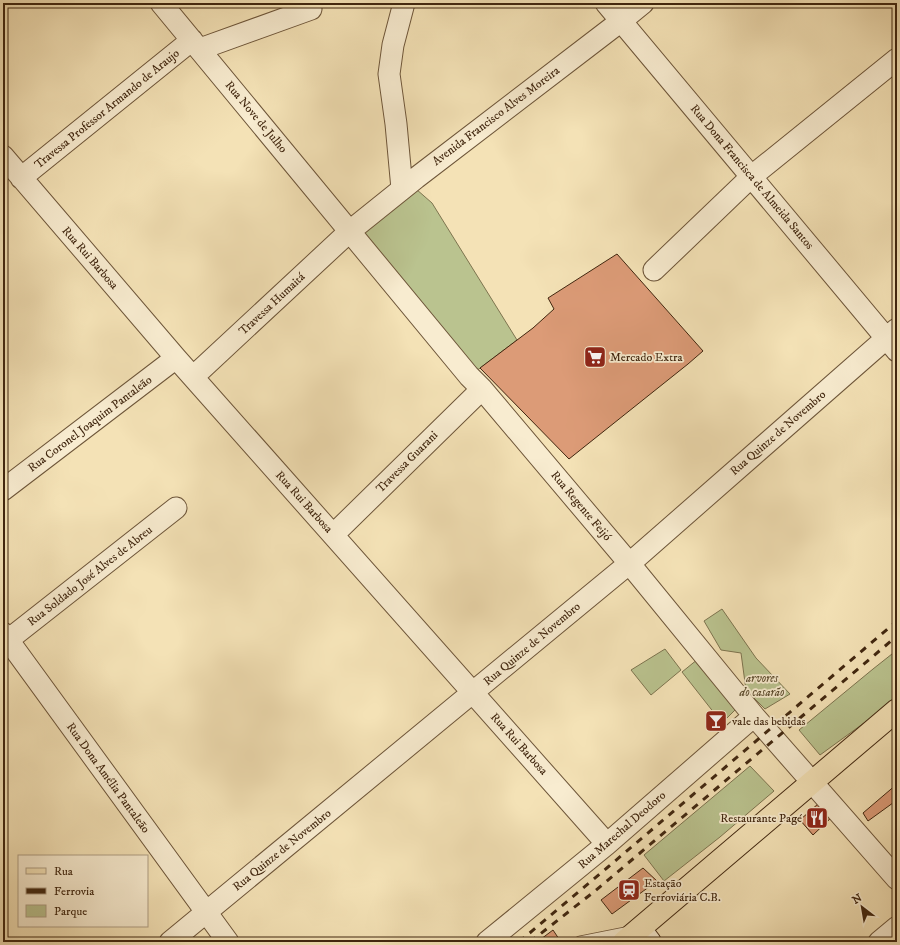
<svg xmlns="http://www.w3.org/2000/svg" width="900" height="945" viewBox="0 0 900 945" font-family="'IM FELL DW Pica',serif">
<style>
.green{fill:#bac38f;stroke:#7d744f}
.building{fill:#dc9b77;stroke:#40260f}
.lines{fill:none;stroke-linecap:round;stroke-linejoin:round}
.lane-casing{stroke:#6d5539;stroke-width:13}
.street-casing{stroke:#6d5539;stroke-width:23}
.secondary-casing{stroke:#40260f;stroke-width:24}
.primary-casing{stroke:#40260f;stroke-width:24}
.lane{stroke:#f8ecd0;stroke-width:11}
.street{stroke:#f8ecd0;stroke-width:21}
.secondary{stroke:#f8ecd0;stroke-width:22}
.primary{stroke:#f4e2b6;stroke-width:22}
.rail{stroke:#40260f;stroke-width:3;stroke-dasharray:7 7;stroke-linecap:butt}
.labels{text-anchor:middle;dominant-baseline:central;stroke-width:3.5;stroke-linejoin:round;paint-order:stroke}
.street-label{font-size:12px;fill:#40260f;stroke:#f8ecd0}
.poi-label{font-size:12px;fill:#40260f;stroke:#f8ecd0;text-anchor:start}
.park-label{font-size:12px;font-style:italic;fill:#5e4d2f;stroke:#f8ecd0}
</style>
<rect width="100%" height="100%" fill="#f4e2b6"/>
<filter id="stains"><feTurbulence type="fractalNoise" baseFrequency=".005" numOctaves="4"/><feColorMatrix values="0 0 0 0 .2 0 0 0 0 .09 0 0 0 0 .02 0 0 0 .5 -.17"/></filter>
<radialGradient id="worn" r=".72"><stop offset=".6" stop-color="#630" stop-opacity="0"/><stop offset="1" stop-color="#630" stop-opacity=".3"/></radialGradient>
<path class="green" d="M416,189L432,203L517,340L471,375L357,239Z
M722,609L756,658L790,694L765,709L746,690L741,653L721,650L704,621Z
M665,649L681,670L651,695L631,670Z
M897,650V699L820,755L799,730L873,669Z
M698,659L737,708L722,723L682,672Z
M750,766L774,791L720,837L664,881L644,855Z"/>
<path class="building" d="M617,254L703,351L688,364L569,459L480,368L533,328L554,309L548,298Z
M897,784V800L868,821L863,813Z
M819,803L833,816L813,835L800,820Z
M643,868L657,881L612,914L601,900Z
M553,930L561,942H537Z"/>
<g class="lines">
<g class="lane-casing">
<path id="lane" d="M580,942L630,932"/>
</g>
<g class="street-casing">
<path id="street" d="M161,3L469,376L482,389L629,563L754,716L897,879
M606,3L897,351
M200,49L311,9
M3,156L176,358L607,844
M21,178L192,40
M402,189L396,124L389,74L393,45L404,3
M654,270L752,176L897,59
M193,377L350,231L416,178L621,21L643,3
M3,490L176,358
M333,535L482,389
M3,633L228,942
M3,644L176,508
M170,942L637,557L897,329
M487,942L607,844L754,716
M879,942L897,927"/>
</g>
<g class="secondary-casing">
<path id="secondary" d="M640,929L650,942"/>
</g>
<g class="primary-casing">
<path id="primary" d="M624,942L897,710"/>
</g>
<use href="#lane" class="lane"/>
<use href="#street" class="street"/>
<use href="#secondary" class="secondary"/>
<use href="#primary" class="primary"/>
<path class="rail" d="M519,942L608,867L897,621
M530,942L595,891L897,636"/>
</g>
<defs>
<g id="supermarket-square" transform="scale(1.15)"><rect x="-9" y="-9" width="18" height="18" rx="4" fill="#8f2418" stroke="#f8ecd0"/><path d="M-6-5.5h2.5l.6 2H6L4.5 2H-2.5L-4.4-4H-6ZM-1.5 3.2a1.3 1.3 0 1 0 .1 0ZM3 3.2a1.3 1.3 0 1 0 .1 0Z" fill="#fff"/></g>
<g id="bar-square" transform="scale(1.15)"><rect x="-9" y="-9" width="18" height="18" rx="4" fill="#8f2418" stroke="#f8ecd0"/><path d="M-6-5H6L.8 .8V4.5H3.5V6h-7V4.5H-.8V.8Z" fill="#fff"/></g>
<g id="restaurant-square" transform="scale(1.15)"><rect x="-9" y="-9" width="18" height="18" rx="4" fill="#8f2418" stroke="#f8ecd0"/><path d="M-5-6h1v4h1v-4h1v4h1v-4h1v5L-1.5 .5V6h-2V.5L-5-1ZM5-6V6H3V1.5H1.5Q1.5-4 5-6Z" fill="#fff"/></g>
<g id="station-square" transform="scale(1.15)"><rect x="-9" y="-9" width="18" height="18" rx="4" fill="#8f2418" stroke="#f8ecd0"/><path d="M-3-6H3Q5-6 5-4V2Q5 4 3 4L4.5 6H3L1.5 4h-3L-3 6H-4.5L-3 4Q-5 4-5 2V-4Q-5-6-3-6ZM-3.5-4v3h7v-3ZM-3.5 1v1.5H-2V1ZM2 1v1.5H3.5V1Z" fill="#fff"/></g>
</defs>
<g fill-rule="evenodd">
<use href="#supermarket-square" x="595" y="357"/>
<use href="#bar-square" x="716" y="721"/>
<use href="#restaurant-square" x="817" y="818"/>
<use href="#station-square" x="629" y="890"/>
</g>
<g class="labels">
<g class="street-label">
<text transform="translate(107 109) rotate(-39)">Travessa Professor Armando de Araujo</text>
<text transform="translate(496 116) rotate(-37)">Avenida Francisco Alves Moreira</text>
<text transform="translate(256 117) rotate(50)">Rua Nove de Julho</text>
<text transform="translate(752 177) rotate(50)">Rua Dona Francisca de Almeida Santos</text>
<text transform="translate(90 258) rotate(49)">Rua Rui Barbosa</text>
<text transform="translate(272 304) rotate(-43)">Travessa Humaitá</text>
<text transform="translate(90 424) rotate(-37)">Rua Coronel Joaquim Pantaleão</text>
<text transform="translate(778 433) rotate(-41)">Rua Quinze de Novembro</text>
<text transform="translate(407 462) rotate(-45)">Travessa Guarani</text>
<text transform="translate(304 502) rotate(48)">Rua Rui Barbosa</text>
<text transform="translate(581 506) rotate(50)">Rua Regente Feijó</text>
<text transform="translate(90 576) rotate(-38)">Rua Soldado José Alves de Abreu</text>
<text transform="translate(532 644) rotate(-40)">Rua Quinze de Novembro</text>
<text transform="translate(519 744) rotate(48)">Rua Rui Barbosa</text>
<text transform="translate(108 778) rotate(54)">Rua Dona Amélia Pantaleão</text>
<text transform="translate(622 830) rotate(-41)">Rua Marechal Deodoro</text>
<text transform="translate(282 850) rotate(-39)">Rua Quinze de Novembro</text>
</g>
<g class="poi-label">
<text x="610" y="357">Mercado Extra</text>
<text x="732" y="721">vale das bebidas</text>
<text x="802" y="818" text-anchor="end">Restaurante Pagé</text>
<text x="644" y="883">Estação<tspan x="644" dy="14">Ferroviária C.B.</tspan></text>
</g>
<g class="park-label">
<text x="762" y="678">arvores<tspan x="762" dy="14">do casarão</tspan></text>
</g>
</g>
<rect width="900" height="945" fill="none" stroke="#f4e2b6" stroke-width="16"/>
<rect x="4" y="4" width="892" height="937" fill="none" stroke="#40260f" stroke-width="2"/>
<rect x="8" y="8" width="884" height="929" fill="none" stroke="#40260f"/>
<rect x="18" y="855" width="130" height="72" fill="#f8ecd0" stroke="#ae9d83"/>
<rect x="26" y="868" width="20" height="6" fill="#f4e2b6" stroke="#ae9d83"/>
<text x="54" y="875" font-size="12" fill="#40260f">Rua</text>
<rect x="26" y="888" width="20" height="6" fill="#40260f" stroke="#ae9d83"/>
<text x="54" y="895" font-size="12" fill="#40260f">Ferrovia</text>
<rect x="26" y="905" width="20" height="12" fill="#bac38f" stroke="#ae9d83"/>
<text x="54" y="915" font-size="12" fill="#40260f">Parque</text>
<g transform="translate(862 907) rotate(329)" stroke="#f8ecd0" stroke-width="3" paint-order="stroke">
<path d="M0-3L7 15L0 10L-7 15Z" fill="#40260f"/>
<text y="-6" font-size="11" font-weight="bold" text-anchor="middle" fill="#40260f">N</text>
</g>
<rect width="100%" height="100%" filter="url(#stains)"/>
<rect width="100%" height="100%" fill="url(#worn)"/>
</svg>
